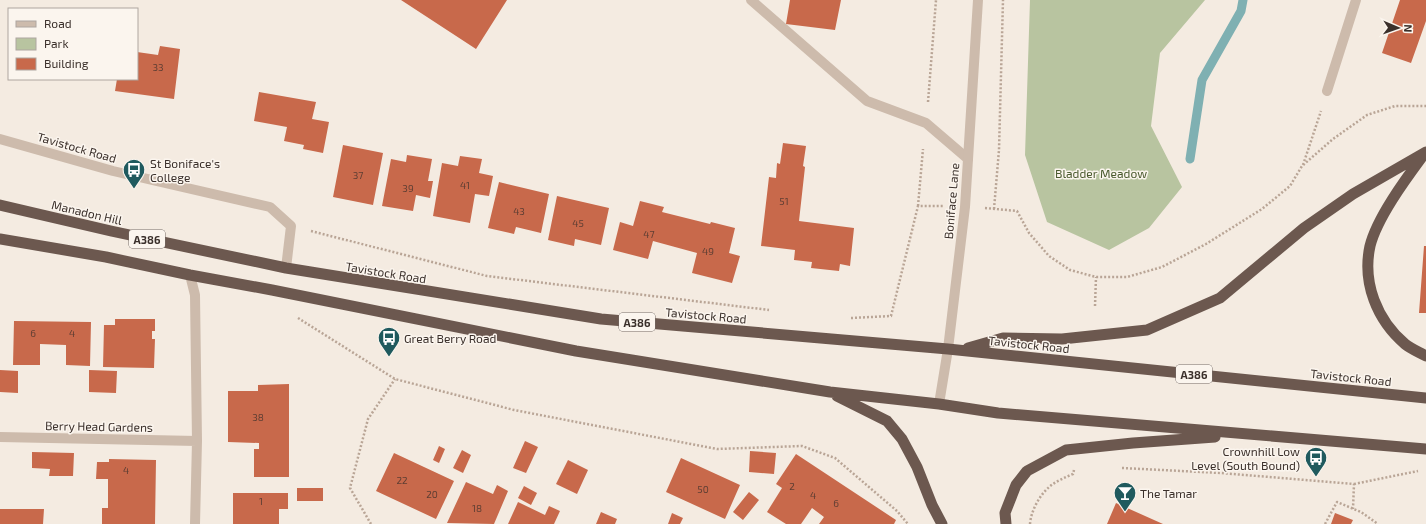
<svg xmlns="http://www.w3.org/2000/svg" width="1426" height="524" viewBox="0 0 1426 524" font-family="'Exo 2',sans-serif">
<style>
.green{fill:#b8c4a0}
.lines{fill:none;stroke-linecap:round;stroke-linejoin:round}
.stream{stroke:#7fb0b2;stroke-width:9}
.building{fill:#c8694b}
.path{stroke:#b9a596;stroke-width:2.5;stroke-dasharray:2 2;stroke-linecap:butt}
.service{stroke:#cdbbac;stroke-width:10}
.minor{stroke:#cdbbac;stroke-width:10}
.trunk{stroke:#6c584f;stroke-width:11}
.labels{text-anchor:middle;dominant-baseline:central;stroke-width:3;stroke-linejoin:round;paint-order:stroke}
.number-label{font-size:10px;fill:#5e3e33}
.shield{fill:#fbf5ee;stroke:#756b66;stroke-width:1}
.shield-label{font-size:11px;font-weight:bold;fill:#3b302b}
.street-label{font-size:12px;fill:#3b302b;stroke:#fbf5ee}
.poi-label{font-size:12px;fill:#3b302b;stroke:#fbf5ee;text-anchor:start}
.park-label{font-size:12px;fill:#4a5a2e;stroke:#fbf5ee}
</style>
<rect width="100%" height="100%" fill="#f4ebe1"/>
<path class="green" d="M1030,0H1205L1160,53L1151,126L1182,187L1149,228L1109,250L1047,222L1025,155Z"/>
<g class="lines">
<path class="stream" d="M1190,159L1202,80L1241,11L1243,0"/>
</g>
<path class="building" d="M401,0H507L476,49Z
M790,0H841L835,30L786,24Z
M1400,0H1426V21L1411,63L1382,53Z
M160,46L180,49L174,99L115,91L117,79H137V52L158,55Z
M259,92L316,102L312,119L329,122L323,153L303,149L304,145L284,141L287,127L254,121Z
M783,143L806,146L803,166L805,167L799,221L854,228L850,266L840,264L839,271L811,268L812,262L794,260L795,250L761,246L769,177L776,178L777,163L780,164Z
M343,145L383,153L373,205L333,197Z
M407,155L432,159L428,181H433L430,198L416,195L413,211L382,206L391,159L406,162Z
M460,156L482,159L479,173L493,176L489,196L475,194L470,223L433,216L442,163L458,166Z
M499,182L549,194L541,233L516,227L514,234L488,228Z
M557,196L609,208L601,245L575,239L574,246L548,240Z
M640,201L664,207L662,212L710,224L711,222L735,228L729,253L740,256L732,283L692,273L697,253L653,241L648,259L613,250L620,222L633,226Z
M1424,246H1426V313H1419Z
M115,319H155V331H152V339H155L154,368L103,367L104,325H115Z
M14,321L91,322L90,366L66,365V345L40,344V365H13Z
M0,370L18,371V393L0,392Z
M89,370L117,371L116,393L89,392Z
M289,384V477H254V449H259V443L228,442V391H258V385Z
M525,441L538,447L526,473L513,468Z
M439,446L445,449L439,463L433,460Z
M462,450L471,455L463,473L453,468Z
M750,451L776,453L774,474L749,472Z
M32,452L74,453L73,476H49L50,469L32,468Z
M394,453L454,481L436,519L376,491Z
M796,454L896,520L894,524H819L824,517L812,508L801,524H786L767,512L782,488L776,484Z
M681,458L740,485L725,519L666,492Z
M109,459L156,460L155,524H102V508H108V479H96L97,462H109Z
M568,460L588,470L577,494L556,484Z
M466,482L493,494L497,485L508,491L494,524L447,523Z
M524,486L537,493L531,505L518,498Z
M297,488H323V501H297Z
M749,492L759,500L743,520L733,512Z
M233,493H288V509H279V524H233Z
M518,502L545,515L549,506L560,511L554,524H508Z
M1116,503L1163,524H1107Z
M0,509H44L43,524H0Z
M601,512L617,519L615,524H596Z
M672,513L683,518L680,524H668Z
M1335,513L1353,520L1351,524H1331Z"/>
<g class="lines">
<path class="path" d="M928,102L936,0
M1303,165L1321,111
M918,206L923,149
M985,208L1017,211L1029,233L1049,256L1070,270L1096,277H1127L1162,267L1206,244L1262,209L1290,186L1302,166L1333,139L1367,115L1395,106H1426
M994,209L999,150L1003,0
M311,231L487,276L769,310
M1095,306L1096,277
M298,318L395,379L514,410L717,449L802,446L835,458L897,511L908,524
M851,318L891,316L918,206H944
M1122,468L1221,473L1354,484L1353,509
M1354,484L1418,471
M371,524L350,488L368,419L395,379
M1030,524C1031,510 1041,492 1053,484C1059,480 1066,477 1073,474L1074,470
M1325,524L1337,502L1361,512L1378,524"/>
<path class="service" d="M751,0L867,101L926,123L968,159"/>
<path class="minor" d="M1327,91L1356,0
M0,139L113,171L270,207L291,226L286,268
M190,275L195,295L197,441L195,524
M939,404L948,349L965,207L978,0
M0,437L197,441"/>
<path class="trunk" d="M1422,157C1405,180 1377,218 1370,246C1362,283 1377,320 1405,344C1411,349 1419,352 1426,356
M0,205L111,231L286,268L601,319L948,349L1426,398
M0,239L106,257L190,275L272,290L576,351L830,392L939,404L998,413L1426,449
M968,348L1003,338L1062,339L1147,330L1220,298L1304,228L1353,194L1426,152
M837,396L887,421L902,439L917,467L932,505L942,524
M1006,524L1005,513L1016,485L1027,471L1066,450L1133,443L1215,437"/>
</g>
<defs>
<g id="bus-pin" transform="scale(1.15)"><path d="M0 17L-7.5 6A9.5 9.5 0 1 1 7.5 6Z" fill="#1f5a5e" stroke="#fbf5ee"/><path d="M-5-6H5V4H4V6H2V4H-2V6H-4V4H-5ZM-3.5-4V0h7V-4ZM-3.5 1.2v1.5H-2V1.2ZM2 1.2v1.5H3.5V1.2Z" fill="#fff"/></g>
<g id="bar-pin" transform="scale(1.15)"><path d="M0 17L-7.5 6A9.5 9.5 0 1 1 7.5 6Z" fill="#1f5a5e" stroke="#fbf5ee"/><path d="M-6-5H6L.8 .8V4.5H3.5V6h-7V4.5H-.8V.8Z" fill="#fff"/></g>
</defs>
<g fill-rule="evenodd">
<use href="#bus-pin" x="134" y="170"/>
<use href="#bus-pin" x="389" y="338"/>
<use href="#bus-pin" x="1316" y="458"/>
<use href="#bar-pin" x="1125" y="493"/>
</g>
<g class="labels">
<g class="number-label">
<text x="158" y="67">33</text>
<text x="358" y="175">37</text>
<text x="465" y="185">41</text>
<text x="408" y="188">39</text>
<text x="784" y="201">51</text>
<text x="519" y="211">43</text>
<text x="578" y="223">45</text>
<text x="649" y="234">47</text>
<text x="708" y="251">49</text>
<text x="33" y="333">6</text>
<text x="72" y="333">4</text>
<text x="258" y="417">38</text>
<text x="126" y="470">4</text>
<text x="402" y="480">22</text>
<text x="792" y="486">2</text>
<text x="703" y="489">50</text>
<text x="432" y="494">20</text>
<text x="813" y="495">4</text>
<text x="261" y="501">1</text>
<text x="836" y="503">6</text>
<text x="477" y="508">18</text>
</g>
<g class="shield">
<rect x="129" y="230" width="36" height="18" rx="3"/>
<rect x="619" y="313" width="36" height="18" rx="3"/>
<rect x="1176" y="365" width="36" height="18" rx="3"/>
</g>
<g class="shield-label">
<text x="147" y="239">A386</text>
<text x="637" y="322">A386</text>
<text x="1194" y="374">A386</text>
</g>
<g class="street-label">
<text transform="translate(77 147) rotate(16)">Tavistock Road</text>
<text transform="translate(951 201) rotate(-85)">Boniface Lane</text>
<text transform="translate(87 212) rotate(13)">Manadon Hill</text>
<text transform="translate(386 272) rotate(9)">Tavistock Road</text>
<text transform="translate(706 315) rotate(5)">Tavistock Road</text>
<text transform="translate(1029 344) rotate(6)">Tavistock Road</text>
<text transform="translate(1351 377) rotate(6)">Tavistock Road</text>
<text transform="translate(99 426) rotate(1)">Berry Head Gardens</text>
</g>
<g class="poi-label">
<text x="150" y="163">St Boniface's<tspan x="150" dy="14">College</tspan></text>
<text x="404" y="338">Great Berry Road</text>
<text x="1300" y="451" text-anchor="end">Crownhill Low<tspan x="1300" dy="14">Level (South Bound)</tspan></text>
<text x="1140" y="493">The Tamar</text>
</g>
<g class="park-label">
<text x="1101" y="173">Bladder Meadow</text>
</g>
</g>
<rect x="8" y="8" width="130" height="72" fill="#fbf5ee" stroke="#aea6a0"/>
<rect x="16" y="21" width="20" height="6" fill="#cdbbac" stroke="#aea6a0"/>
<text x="44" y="28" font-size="12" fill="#3b302b">Road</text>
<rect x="16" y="38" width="20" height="12" fill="#b8c4a0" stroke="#aea6a0"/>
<text x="44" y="48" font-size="12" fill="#3b302b">Park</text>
<rect x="16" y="58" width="20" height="12" fill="#c8694b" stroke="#aea6a0"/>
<text x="44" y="68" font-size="12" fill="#3b302b">Building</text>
<g transform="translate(1398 28) rotate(92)" stroke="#fbf5ee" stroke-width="3" paint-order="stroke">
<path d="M0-3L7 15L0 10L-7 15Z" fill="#3b302b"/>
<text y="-6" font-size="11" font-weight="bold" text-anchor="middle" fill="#3b302b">N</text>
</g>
</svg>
